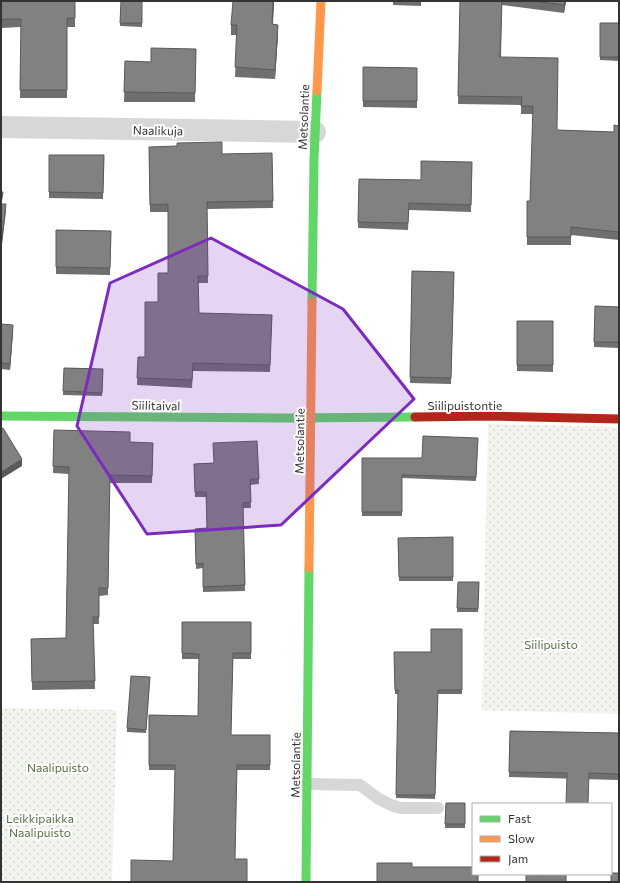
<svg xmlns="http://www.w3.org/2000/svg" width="620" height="883" viewBox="0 0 620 883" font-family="Commissioner,sans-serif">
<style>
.park{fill:url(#park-dots)}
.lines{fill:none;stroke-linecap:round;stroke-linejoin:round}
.lane{stroke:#d7d7d7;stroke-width:12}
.street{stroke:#d7d7d7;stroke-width:22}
.fast{stroke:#63d668;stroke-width:9}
.slow{stroke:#ff974d;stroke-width:9}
.jam{stroke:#b3261e;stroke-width:9}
.wall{fill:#6f6f6f}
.shaded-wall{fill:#5a5a5a}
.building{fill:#818181;stroke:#5a5a5a}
.marked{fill:#7b2cbf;fill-opacity:0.2;stroke:#7b2cbf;stroke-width:3;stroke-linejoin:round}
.labels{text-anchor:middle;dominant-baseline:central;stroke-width:4;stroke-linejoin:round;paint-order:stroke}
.street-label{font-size:12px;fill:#333;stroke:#fff}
.park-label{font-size:12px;fill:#56703f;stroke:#fff}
</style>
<defs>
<pattern id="park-dots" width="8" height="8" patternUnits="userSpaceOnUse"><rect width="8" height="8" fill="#f1f5ed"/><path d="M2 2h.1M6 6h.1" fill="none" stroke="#cfd2cc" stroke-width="1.8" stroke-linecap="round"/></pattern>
</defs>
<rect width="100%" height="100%" fill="#fff"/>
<path class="park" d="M488,424L619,427V714L482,710Z
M1,708L117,710L112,882H1Z"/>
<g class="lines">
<path class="lane" d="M307,784L360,785L379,799L391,805L401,808H438"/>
<path class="street" d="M1,127L315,132"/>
<path class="fast" d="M312,302L314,159L317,91
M1,416L285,418L415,417
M306,882L309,568"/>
<path class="slow" d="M317,91L321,1
M309,568L312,302"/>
<path class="jam" d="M415,417L490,416L619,419"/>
</g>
<path class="wall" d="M1,1H75V27H67V98H20L21,27L1,28Z
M121,1H142V27L120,26Z
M274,1L273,24L278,34L275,79L235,77L237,35H231V25Z
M393,1H421V6L393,5Z
M460,1H566L564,13L502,5L501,57L557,130L614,132L619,126V240L571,235V245H527V201H530L533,114H521V105L458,104Z
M600,23H619V61L600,60Z
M196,49L195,102H124L125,61L151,62Z
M363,67L417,68V108L363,107Z
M149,147L222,154L272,153L273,208L207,209L208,283H198L199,313L272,315L270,372L193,371L192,388L137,385L138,357H145L158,302L168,273V212H150Z
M49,155H104L103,199L49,198Z
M472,162L471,212L409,210L408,230L358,228L359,179L421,180Z
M56,230L111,231L110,275L56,274Z
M412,271L454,272L451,384L410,383Z
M595,306L619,307V348L594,347Z
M517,321H553V372L517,371Z
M1,324L13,331L10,370L1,369Z
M64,368L103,369L102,396L63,395Z
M54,430L130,442L153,443L152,483H110L108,595L99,596V624H93L95,689L32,690L31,639L66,638L69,474L53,473Z
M478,438L476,481L402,478V516H362V458H422Z
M257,441L259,484L250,485L251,508H243L245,591L203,592V568L196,569L195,529L207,528L206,497H195L194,464L214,463Z
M453,537V581H399L398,538Z
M458,582H479L478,612H457Z
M182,622H251V659H233L231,735H270V770H237L173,861L175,770H149V715L198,716L199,659H182Z
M462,629V694H438L435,799L396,798L398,694H395L394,652H431Z
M150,677L146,733L127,732V728Z
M510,731L619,733V780L509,777Z
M446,803H465V828H445Z"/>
<path class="shaded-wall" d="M273,1L274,3L272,34V24Z
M565,1H566L564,13V5Z
M278,25V34L275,79V70Z
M6,204V211L1,253V246Z
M13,325V331L10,370V364Z
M22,459V466L1,479V472Z"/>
<path class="building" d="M1,1H75V18H67V90H20L21,19H1Z
M121,1H142V23H120Z
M233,1H273L272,24L278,25L275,70L235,67L237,25H231Z
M460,1H502L500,57L558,58L557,130L614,132V125L619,126V232L571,227V237H527V201H530L533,106H521L522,97L458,96Z
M533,1H565L564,5Z
M600,23H619V57H600Z
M151,48L196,49L195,93L124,92L125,61L151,62Z
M363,67L417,68V101H363Z
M222,142V154L272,153L273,201L207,202L208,276H198L199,313L272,315L270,365L193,363L192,380L137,378L138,357H145V302H158V273H168V204L150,205L149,147L177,146V143Z
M49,155H104L103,193L49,192Z
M421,161L472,162L471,205L409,203L408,223L358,222L359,179L421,180Z
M1,192H3L1,204Z
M1,204H6L1,246Z
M56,230L111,231L110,268L56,267Z
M412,271L454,272L451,378L410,377Z
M595,306L619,307V342H594Z
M517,321H553V365H517Z
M1,324L13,325L10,364L1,363Z
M64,368L103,369L102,393L63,391Z
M3,428L22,459L1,472V429Z
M54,430L130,432V442L153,443L152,476L110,475L108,588H99V617H93L95,681L32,682L31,639L66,638L69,467L53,466Z
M423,436L478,438L476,477L402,475V512H362V458H422Z
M257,441L259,479H250L251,502L243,503L245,585L203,587V563L196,564L195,529L207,528L206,492H195L194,464L214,463L213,443Z
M453,537V577H399L398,538Z
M458,582H479L478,609L457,608Z
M182,622H251V653H233L231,735H270V765H237L235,859H247V882H131V860L173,861L175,765H149V715L198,716L199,654L182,653Z
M431,629H462V690H438L435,795H396L398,690H395L394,652H431Z
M131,676L150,677L146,730L127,728Z
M510,731L619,733V774L589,773L588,804H566L567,773L509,772Z
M446,803H465V824H445Z
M377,863H412V867H473V874H478V882H377Z
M611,873H619V882H611Z
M526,874L544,875V874H566V882H526Z"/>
<path class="marked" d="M211,238L343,309L414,399L281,525L147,534L77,426L110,283Z"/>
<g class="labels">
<g class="street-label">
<text transform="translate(303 117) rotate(-88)">Metsolantie</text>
<text transform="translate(158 130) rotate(1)">Naalikuja</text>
<text transform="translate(156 405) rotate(1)">Siilitaival</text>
<text x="465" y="405">Siilipuistontie</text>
<text transform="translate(299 441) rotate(-89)">Metsolantie</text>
<text transform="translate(295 765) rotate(-89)">Metsolantie</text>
</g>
<g class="park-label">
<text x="551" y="644">Siilipuisto</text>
<text x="58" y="767">Naalipuisto</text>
<text x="40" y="818">Leikkipaikka<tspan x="40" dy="14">Naalipuisto</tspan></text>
</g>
</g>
<rect width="620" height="883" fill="none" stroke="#333333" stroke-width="4"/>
<rect x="472" y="803" width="140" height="72" fill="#ffffff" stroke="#adadad"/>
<rect x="480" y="816" width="20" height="6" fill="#63d668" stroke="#adadad"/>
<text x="508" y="823" font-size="12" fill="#333333">Fast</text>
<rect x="480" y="836" width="20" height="6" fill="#ff974d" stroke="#adadad"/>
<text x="508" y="843" font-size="12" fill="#333333">Slow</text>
<rect x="480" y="856" width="20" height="6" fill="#b3261e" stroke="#adadad"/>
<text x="508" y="863" font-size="12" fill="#333333">Jam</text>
</svg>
